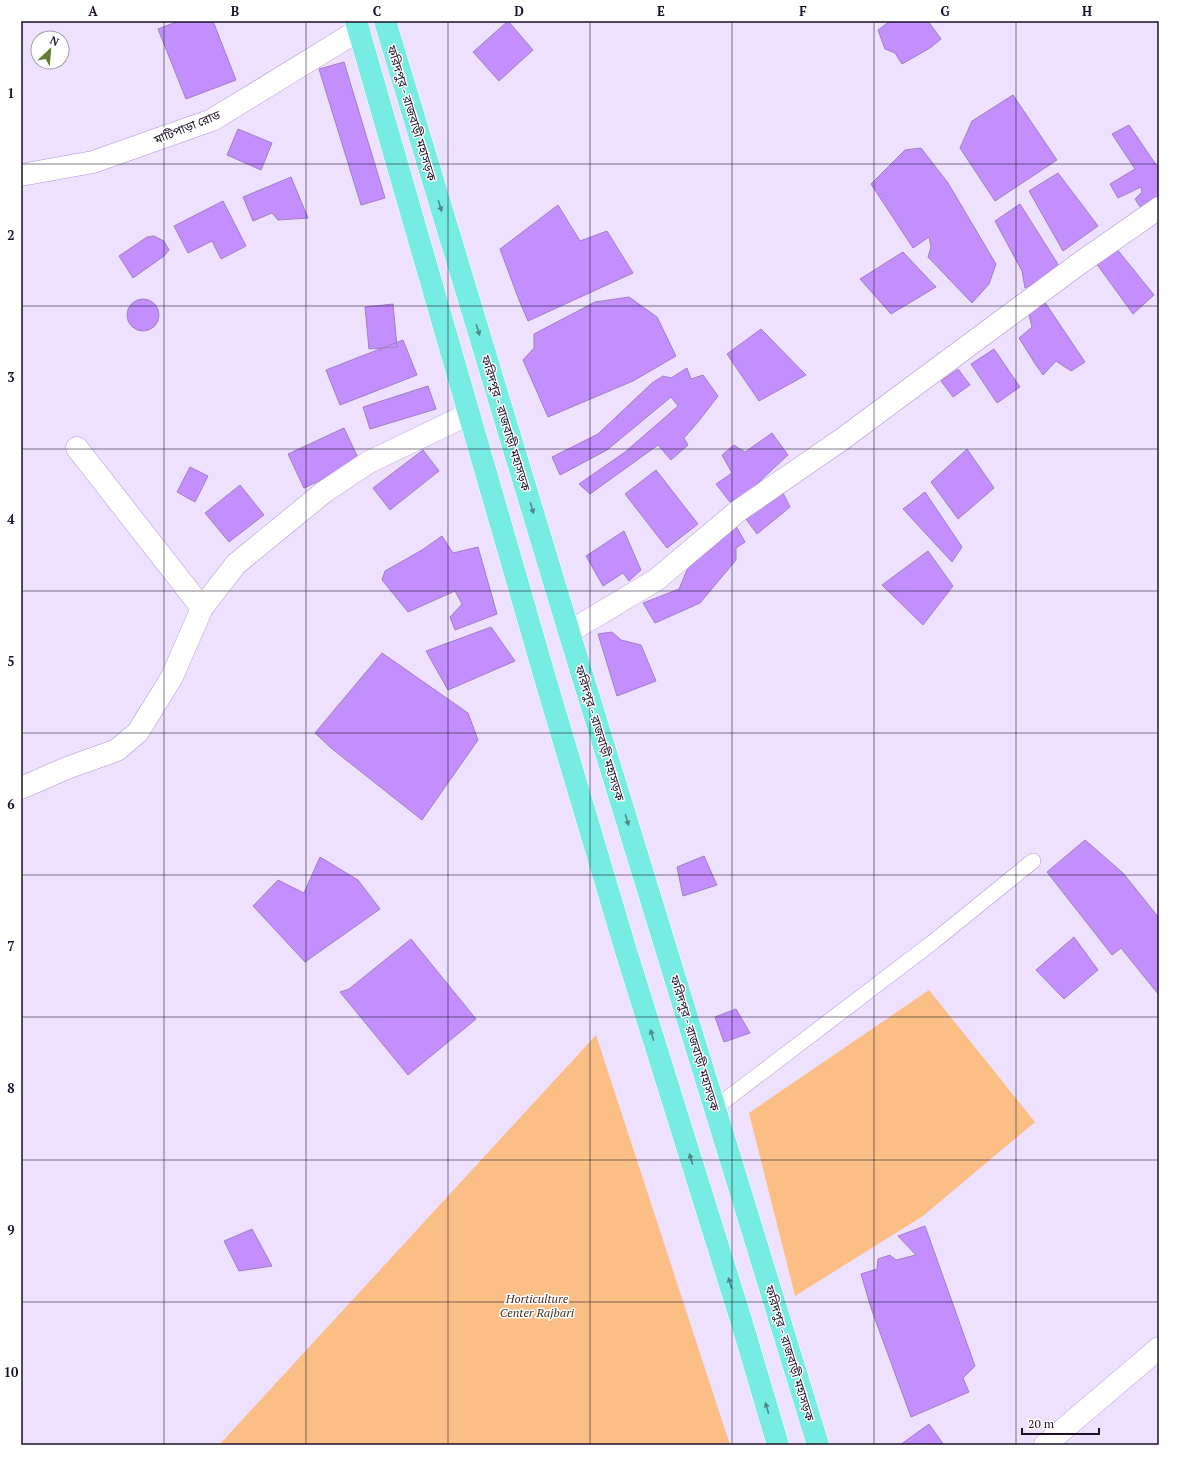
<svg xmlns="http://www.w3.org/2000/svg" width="1180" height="1466" viewBox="0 0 1180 1466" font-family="'PT Serif','Noto Sans Bengali',serif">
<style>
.green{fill:#fbbf85}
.building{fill:#c38efd;stroke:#9f80c3}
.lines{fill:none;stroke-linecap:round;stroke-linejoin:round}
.service-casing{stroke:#b292d7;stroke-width:16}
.minor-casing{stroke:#b292d7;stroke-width:23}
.primary-casing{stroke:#fff;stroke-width:23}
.service{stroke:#fff;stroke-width:15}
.minor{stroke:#fff;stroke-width:22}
.primary{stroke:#76ece2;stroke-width:22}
.oneway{fill:#4e898f}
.grid{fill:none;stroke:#1c0f29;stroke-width:1;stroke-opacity:0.55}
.labels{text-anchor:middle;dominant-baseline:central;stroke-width:3;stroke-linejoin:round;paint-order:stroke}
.street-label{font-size:12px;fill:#1c0f29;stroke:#fff}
.park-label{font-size:12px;font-style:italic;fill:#43311f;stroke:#fff}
.neatline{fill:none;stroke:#1c0f29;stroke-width:1.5}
.grid-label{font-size:13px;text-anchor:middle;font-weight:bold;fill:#1c0f29}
</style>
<rect width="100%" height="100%" fill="#eee1ff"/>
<path class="green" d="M929,990L1035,1122L923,1216L795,1296L749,1113Z
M596,1035L730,1445H219Z"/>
<path class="building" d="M179,21H213L236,80L186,99L158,29Z
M508,21L533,50L499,81L473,52Z
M890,21H928L941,39L930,48L902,64L895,53L885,49L878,30Z
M344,62L385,198L361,205L319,69Z
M1013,95L1057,160L995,201L960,148L972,121Z
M1129,125L1159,169V203L1143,211L1135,199L1142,192L1141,187L1118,198L1110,184L1135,169L1112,134Z
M238,129L272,143L261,170L227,155Z
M921,148L948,183L996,264L989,284L972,303L928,257L931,247L929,237L913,248L871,184L905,150Z
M1058,173L1098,226L1063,251L1029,191Z
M291,177L308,218L278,220L272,213L253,221L243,197Z
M223,201L246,246L221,259L212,241L188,253L174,226Z
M1020,204L1061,269L1025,288L1022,271L995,221Z
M558,205L580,241L607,231L633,273L528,321L519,300L500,249Z
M154,236L164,241L169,250L164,256L133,278L119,256L147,237Z
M1116,248L1154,295L1133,314L1096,263Z
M903,252L936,287L891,314L860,279Z
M1040,295L1085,362L1071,371L1056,361L1043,375L1034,362L1019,338L1032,327L1027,307Z
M629,297L657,317L676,356L633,381L548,417L523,360L534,348V334L595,302Z
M127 315a16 16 0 1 1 32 0a16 16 0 1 1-32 0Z
M393,304L397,347L369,349L365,307Z
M761,329L806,375L759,401L727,354Z
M403,340L417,375L340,405L326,370Z
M994,349L1020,387L997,403L971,364Z
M687,368L691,379L703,375L718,396L698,422L684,438L688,445L671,460L658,445L590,494L579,484L625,452L678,406L671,397L607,450L560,475L552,457L598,434L652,383L663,376L671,378Z
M958,369L970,385L953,397L941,381Z
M428,386L436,409L370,429L363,407Z
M344,428L360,462L304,488L288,454Z
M772,433L788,455L733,506L716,484L732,473L722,455L734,445L745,452Z
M967,449L994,488L958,519L931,482Z
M423,450L439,471L390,510L373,488Z
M190,467L208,476L195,502L177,492Z
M656,470L698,524L667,548L625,494Z
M240,485L264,515L229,542L205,513Z
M780,487L790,507L757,534L743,515Z
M925,492L962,547L952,562L903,509Z
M733,521L745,542L736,548V560L700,603L655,623L643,603L679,589L687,570L717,535Z
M624,531L641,570L629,581L623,573L603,586L586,556Z
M442,536L453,553L478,547L497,614L455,630L450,617L462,604L455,591L408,612L382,580L385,571L422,550Z
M928,551L953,586L923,625L882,585Z
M491,627L515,661L448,690L426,651Z
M612,632L621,640L641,645L656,681L617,696L598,634Z
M382,653L468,713L478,740L422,820L331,748L315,733Z
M1085,840L1123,873L1159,918V995L1121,948L1112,955L1047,872Z
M704,856L717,885L683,896L677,867Z
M320,857L358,880L380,909L305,962L253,906L278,880L304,893Z
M1074,937L1098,970L1064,999L1036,970Z
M411,939L476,1019L408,1075L340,992L349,989Z
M736,1009L750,1033L724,1042L715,1017Z
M925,1226L975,1366L963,1378L969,1392L911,1417L871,1308L861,1274L877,1269L878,1259L890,1255L896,1260L916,1255L898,1236Z
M252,1229L272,1266L239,1271L224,1241Z
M929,1424L944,1445H900Z"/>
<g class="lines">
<g class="service-casing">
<path id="service" d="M715,1108L933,942L1033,861"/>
</g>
<g class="minor-casing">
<path id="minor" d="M21,175L93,162L212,120L359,30
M77,448L202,608
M569,632L656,580L738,511L841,440L1080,263L1159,208
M21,788L67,768L117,750L138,732L172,677L202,608L236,564L324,492L369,462L469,414
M1045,1445L1159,1348"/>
</g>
<g class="primary-casing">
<path id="primary" d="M356,21L545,678L626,951L741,1320L778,1445
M385,21L569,632L818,1445"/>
</g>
<use href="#service" class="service"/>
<use href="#minor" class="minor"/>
<use href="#primary" class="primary"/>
</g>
<defs><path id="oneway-solid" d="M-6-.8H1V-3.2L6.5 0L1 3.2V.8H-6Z"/></defs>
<g class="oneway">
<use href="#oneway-solid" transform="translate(440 206) rotate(73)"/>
<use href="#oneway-solid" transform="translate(478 330) rotate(73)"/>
<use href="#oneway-solid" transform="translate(532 508) rotate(73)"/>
<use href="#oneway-solid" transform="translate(627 820) rotate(73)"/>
<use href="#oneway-solid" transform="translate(652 1035) rotate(-107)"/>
<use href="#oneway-solid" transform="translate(691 1159) rotate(-107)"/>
<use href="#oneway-solid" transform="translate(730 1283) rotate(-107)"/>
<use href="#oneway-solid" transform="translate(767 1408) rotate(-106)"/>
</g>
<path class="grid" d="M164,21V1445M306,21V1445M448,21V1445M590,21V1445M732,21V1445M874,21V1445M1016,21V1445M21,164H1159M21,306H1159M21,449H1159M21,591H1159M21,733H1159M21,875H1159M21,1017H1159M21,1160H1159M21,1302H1159"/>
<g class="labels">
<g class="street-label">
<text transform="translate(412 113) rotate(73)">ফরিদপুর - রাজবাড়ী মহাসড়ক</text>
<text transform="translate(187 127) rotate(-22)">মাটিপাড়া রোড</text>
<text transform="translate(506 423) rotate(73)">ফরিদপুর - রাজবাড়ী মহাসড়ক</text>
<text transform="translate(600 733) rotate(73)">ফরিদপুর - রাজবাড়ী মহাসড়ক</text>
<text transform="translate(695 1043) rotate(73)">ফরিদপুর - রাজবাড়ী মহাসড়ক</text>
<text transform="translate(790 1353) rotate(73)">ফরিদপুর - রাজবাড়ী মহাসড়ক</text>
</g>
<g class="park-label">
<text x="537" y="1298">Horticulture<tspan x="537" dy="14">Center Rajbari</tspan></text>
</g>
</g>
<rect width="1180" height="1466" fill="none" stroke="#ffffff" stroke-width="44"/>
<g transform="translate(50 50) rotate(26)"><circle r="19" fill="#ffffff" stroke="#a49fa9"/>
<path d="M0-3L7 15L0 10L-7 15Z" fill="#637c2e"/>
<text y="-6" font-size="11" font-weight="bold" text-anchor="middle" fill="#1c0f29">N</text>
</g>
<path d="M1022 1428v6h77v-6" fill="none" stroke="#1c0f29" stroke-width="2"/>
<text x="1028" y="1428" font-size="12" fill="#1c0f29" stroke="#ffffff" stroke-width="3" paint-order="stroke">20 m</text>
<rect x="22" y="22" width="1136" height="1422" class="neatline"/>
<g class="grid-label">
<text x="93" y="16">A</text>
<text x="235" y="16">B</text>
<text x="377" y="16">C</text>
<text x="519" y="16">D</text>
<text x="661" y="16">E</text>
<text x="803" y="16">F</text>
<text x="945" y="16">G</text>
<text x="1087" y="16">H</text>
<text x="11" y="98">1</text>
<text x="11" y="240">2</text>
<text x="11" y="382">3</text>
<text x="11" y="524">4</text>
<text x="11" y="666">5</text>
<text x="11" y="809">6</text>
<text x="11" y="951">7</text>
<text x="11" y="1093">8</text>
<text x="11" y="1235">9</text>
<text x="11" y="1377">10</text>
</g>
</svg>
